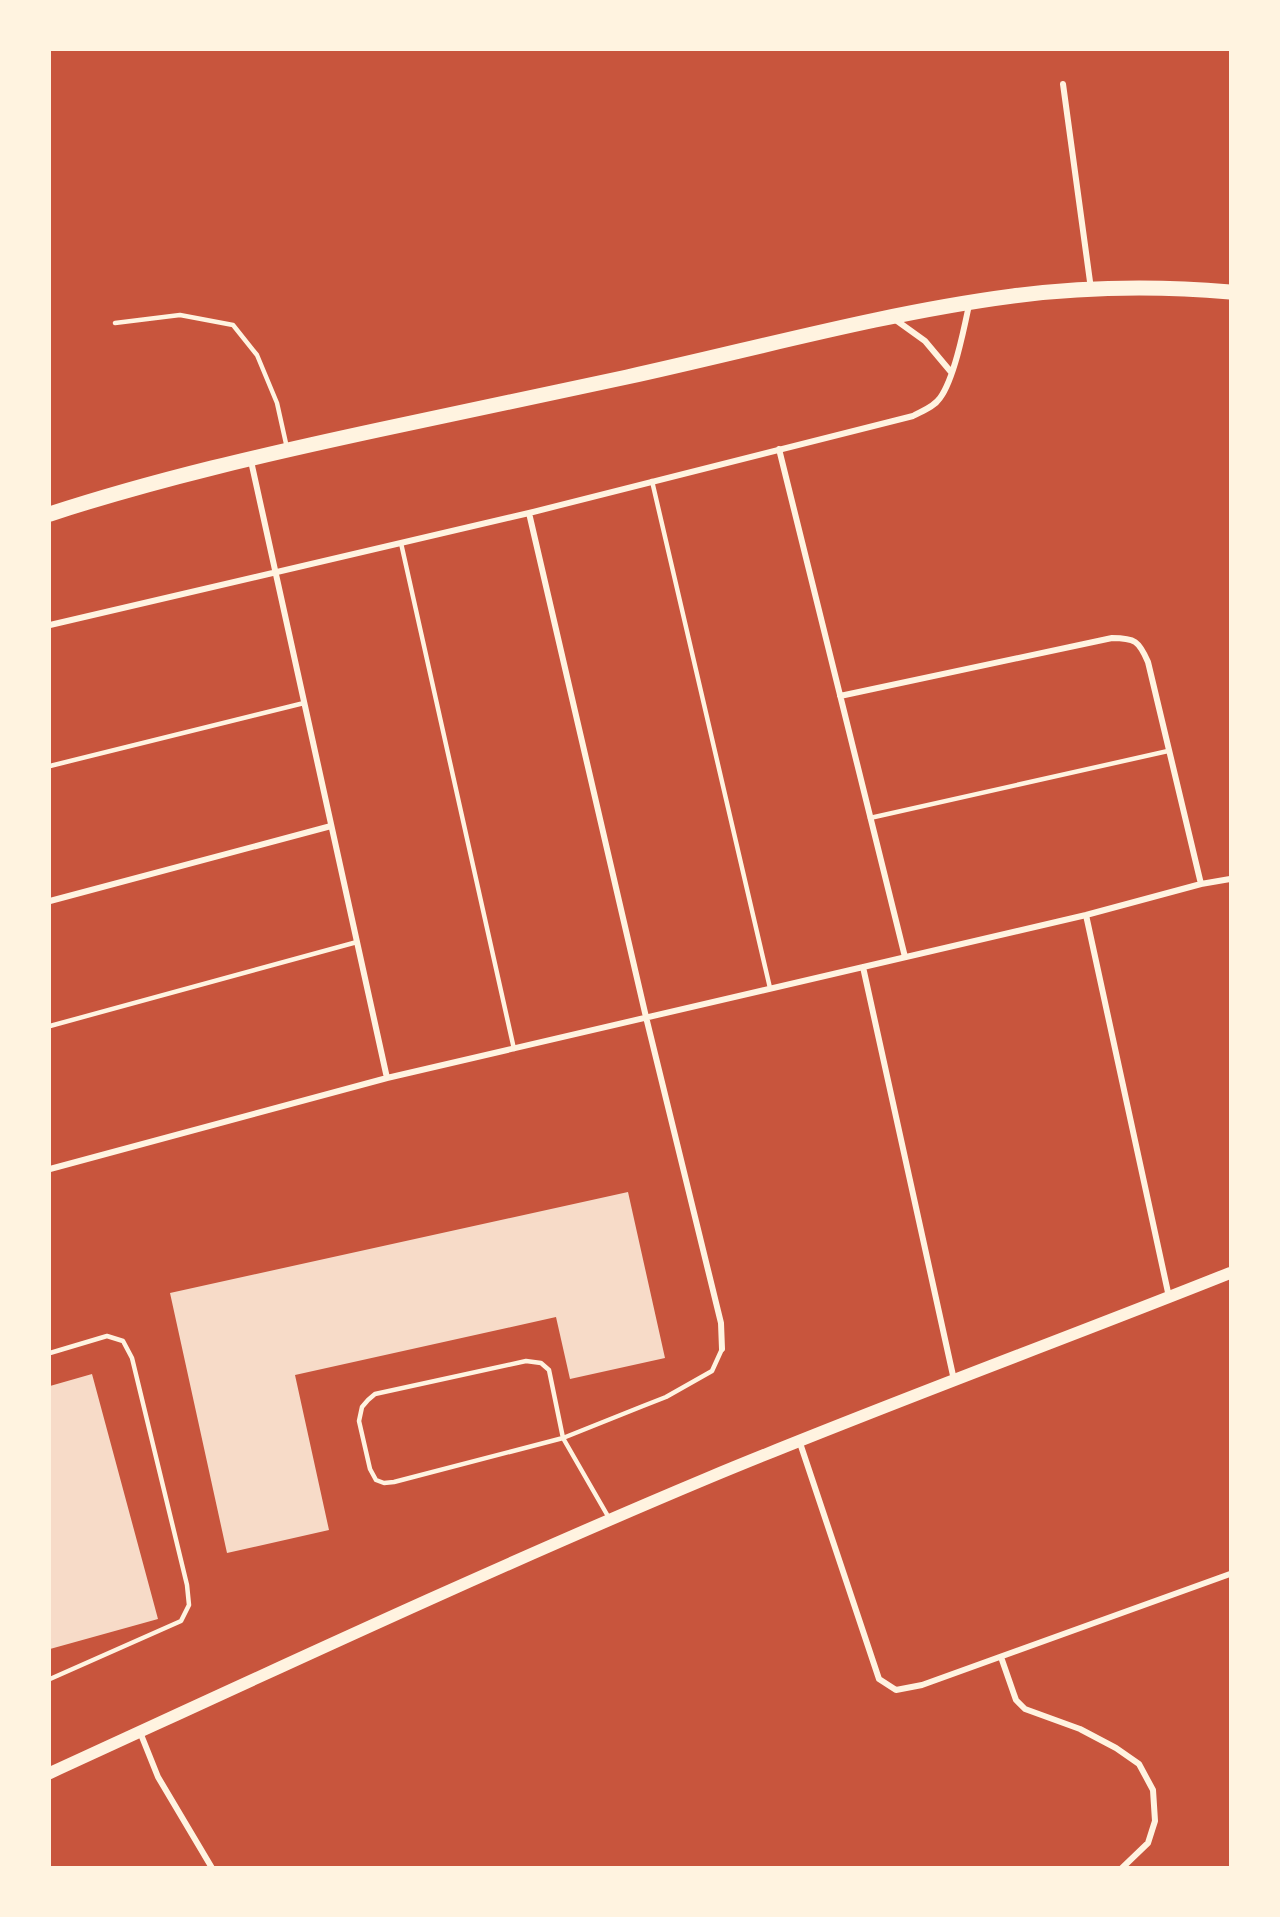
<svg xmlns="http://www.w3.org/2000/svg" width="1280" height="1917" viewBox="0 0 1280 1917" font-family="'Open Sans',sans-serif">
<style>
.building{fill:#f7dbc8}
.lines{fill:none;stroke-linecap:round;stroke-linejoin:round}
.service{stroke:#fff3e0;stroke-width:4.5}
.minor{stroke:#fff3e0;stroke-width:6}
.secondary{stroke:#fff3e0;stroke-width:12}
.primary{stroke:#fff3e0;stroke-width:15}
</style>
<rect width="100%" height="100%" fill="#c8553d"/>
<path class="building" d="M628,1192L665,1358L570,1379L556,1317L295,1375L329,1530L227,1553L170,1293Z
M92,1374L158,1619L50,1649V1386Z"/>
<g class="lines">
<path class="service" d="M115,323L180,315L233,325L257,355L277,403L287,448
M652,481L770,988
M401,543L514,1049
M50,766L304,703
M870,818L1168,751
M50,1026L357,942
M50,1353L107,1336L123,1341L132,1358L187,1585L189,1605L181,1621L50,1679
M609,1518L563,1438L549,1370L541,1363L526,1361L375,1394L368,1400L362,1407L359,1421L370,1469L376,1480L384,1483L394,1482L563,1438L643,1406L666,1397L712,1371L722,1349"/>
<path class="minor" d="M1063,84L1091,289
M893,318L925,341L951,372
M779,449L905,957
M251,461L387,1078
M529,513L646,1017L721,1323L722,1349
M50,625L529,513L913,416C922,411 934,407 940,398C954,379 964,329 969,305
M840,696L1112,638C1135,638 1139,641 1148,662L1201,884
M50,901L331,826
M1086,915L1169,1297
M863,967L954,1380
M50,1169L387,1078L1086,915L1201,884L1230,879
M799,1440L879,1679L896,1690L922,1685L1230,1574
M1001,1657L1016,1700L1025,1709L1080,1729L1116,1748L1139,1764L1153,1790L1155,1821L1148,1843L1122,1868
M140,1732L158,1777L212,1868"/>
<path class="secondary" d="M50,1773C268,1673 486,1571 708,1478C881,1406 1057,1342 1230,1273"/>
<path class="primary" d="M50,514C157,479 267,454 378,430C461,412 544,394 627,377C755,349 883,313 1013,296C1084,287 1159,286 1230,292"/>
</g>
<rect width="1280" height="1917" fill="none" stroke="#fff3e0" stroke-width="102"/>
</svg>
